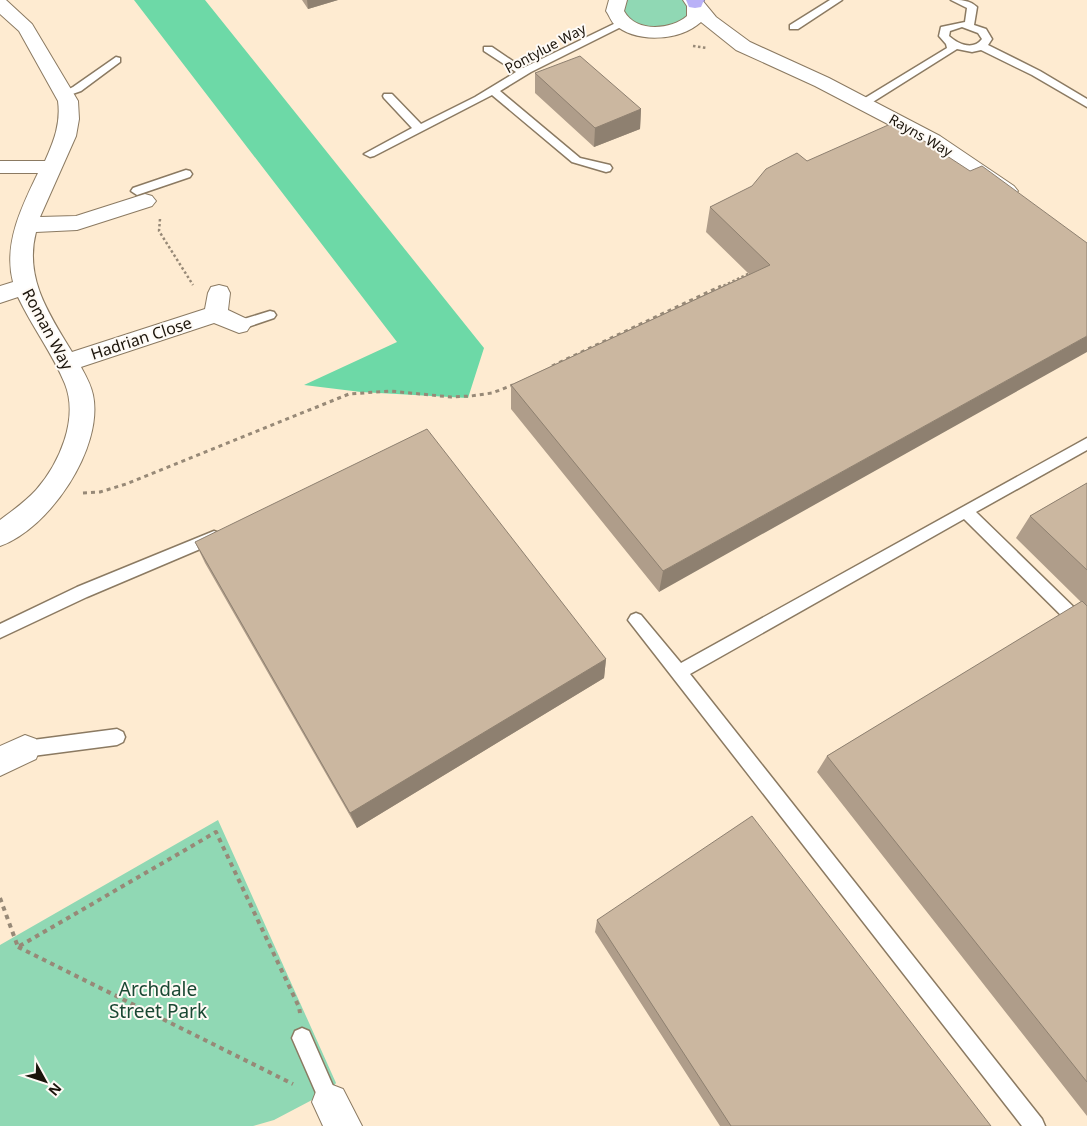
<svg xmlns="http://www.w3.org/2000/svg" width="1087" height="1126" viewBox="0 0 1087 1126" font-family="'Noto Sans',sans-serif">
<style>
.green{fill:#90d8b4}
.forest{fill:#6dd9a7}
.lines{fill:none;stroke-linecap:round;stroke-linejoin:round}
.lane-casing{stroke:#8b7a62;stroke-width:3}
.street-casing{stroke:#8b7a62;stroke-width:2}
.secondary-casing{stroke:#8b7a62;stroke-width:2}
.highway-casing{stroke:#827aa4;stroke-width:2}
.path-far2{stroke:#978977;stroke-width:2.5;stroke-dasharray:2.5 2.5;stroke-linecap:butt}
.path-far1{stroke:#978977;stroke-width:3;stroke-dasharray:4 4;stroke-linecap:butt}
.path{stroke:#978977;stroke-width:4;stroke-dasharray:4.5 4.5;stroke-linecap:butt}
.lane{fill:#fff;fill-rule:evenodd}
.street{fill:#fff;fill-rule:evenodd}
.secondary{fill:#fff;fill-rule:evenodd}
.highway{fill:#b9b1f7;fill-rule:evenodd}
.wall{fill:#af9d8a}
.shaded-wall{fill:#8e8070}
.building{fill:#cbb7a0;stroke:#8e8070}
.labels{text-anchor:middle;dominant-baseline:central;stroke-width:4;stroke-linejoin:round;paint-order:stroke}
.far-street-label{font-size:14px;fill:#1b140b;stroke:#fefaf5}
.street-label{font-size:16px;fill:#1b140b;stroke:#fefaf5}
.near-park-label{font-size:19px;fill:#1a4833;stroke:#fefaf5}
</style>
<rect width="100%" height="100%" fill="#feebd1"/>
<path class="green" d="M618,0H692L688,25L634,28L617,1Z
M218,820L336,1083L331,1090L274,1120L253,1126H0V945Z"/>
<path class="forest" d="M134,0H205L484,348L468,398L361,392L304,385L397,342Z"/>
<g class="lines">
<g class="lane-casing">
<path id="lane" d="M830,0H842L798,29H790V25Z
M951,0C961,0 970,0 977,7L974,25L986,29L992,39L988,45L1040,71L1087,99V107L1032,75L981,50L972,52L957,49L868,105H860L859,103L860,101L947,48L946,44L939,36L941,27L965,22L967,8ZM962,27L978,33L982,39C973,51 958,44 949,36L950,31Z
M624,19L627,20V24L531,72L500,91L580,158L610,165L612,168L610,171L606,172L572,162L492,95L374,156L370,157L364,154L412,128L384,98L383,96L384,94H392L421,124L475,97L516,72L484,51V47H492L523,68Z
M116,57L120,58V62L81,91L64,97L59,94L73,87Z
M186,170L190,171L192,174L190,177L137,195L131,191L133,188Z
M270,311L274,312L276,315L274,318L239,330L234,328L233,325L234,322Z
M1087,438V450L976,512L1087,620V637L1081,635L964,519L690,674L1042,1119L1045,1126H1022L628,620L631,615L636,613L641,615L681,663Z
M214,531L219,533L221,537L219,541L87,597L0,638V624L77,587Z
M117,729L123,732L125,737L123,742L117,745L25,757L19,755L17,749L19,743L25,741Z
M302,1028L309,1031L340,1102L337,1109L330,1112L323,1109L292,1038L295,1031Z"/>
</g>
<g class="street-casing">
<path id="street" d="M0,0H6L32,24L78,101L79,119L76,136L40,217L76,216L145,194L152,196L156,201L152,206L77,230L36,232C24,278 49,314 72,352L205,309L208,293L211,287L219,285L227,287L230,293L228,310L247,319L251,325L247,331L239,333L214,323L81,367C86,376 91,385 93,395C104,448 49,529 0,546V520C12,511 25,502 36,490C59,464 79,419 65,384C53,354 32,327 18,297L0,303V286L13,282C3,244 22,206 38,173H0V161H45C54,141 61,123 58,101L19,31L0,14Z
M25,735L36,739L40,749L36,759L0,776V746Z
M330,1084L343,1089L362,1126H323L312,1102L317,1089Z"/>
</g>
<g class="secondary-casing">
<path id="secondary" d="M609,0H627L624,11C636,33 671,30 687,16V6L683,0H702L716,17L750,42L829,78L940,136L1014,186L1018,191L1014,196L1007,198L1000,196L926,144L815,86L736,50L701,22C680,41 636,44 614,24C611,21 609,15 606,11Z"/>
</g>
<g class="highway-casing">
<path id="highway" d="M686,0H704L701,7L695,8L689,7Z"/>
</g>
<path class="path-far2" d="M693,46L707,48
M160,219L159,231L193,285
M719,288L750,273"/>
<path class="path-far1" d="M552,366L721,286
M83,493L100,492L126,484L349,394L390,391L451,397L471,396L492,393L513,385"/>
<path class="path" d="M0,898L18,947L216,832L299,1007L300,1013
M18,947L293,1084"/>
<use href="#lane" class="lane"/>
<use href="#street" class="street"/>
<use href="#secondary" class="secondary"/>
<use href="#highway" class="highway"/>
</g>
<path class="wall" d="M302,0H338L308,9Z
M535,73L641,109L640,129L594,147L535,93Z
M807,161L659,592L511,409V385L749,274L706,232L710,207Z
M1087,483V1116L817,772L827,756L1081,602L1016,538L1030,516Z
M195,542L606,659L604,678L357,828L205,563Z
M597,920L991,1126H720L595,932Z"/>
<path class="shaded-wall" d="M307,0H338L308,9Z
M641,109L640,129L594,147L595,128Z
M1087,336V352L659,592L663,571Z
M606,659L604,678L357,828L350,813Z"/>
<path class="building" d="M580,56L641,109L595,128L535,73Z
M895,122L970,171L982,166L1087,243V336L663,571L511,385L770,265L710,207L752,186L766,169L797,153L807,161Z
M427,429L606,659L350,813L195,542Z
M1087,483V570L1030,516Z
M1082,601L1087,606V1082L827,756Z
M752,816L991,1126H731L597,920Z"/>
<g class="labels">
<g class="far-street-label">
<text transform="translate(545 48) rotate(-28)">Pontylue Way</text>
<text transform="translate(921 135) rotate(30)">Rayns Way</text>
</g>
<g class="street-label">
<text transform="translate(48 329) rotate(62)">Roman Way</text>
<text transform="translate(141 338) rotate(-18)">Hadrian Close</text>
</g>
<g class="near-park-label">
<text x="158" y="989">Archdale<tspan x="158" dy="22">Street Park</tspan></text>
</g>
</g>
<g transform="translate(45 1081) rotate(130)" stroke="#fefaf5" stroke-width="4" paint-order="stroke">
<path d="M0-4L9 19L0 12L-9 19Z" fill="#1b140b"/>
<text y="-8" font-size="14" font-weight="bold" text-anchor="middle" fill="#1b140b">N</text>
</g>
</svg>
